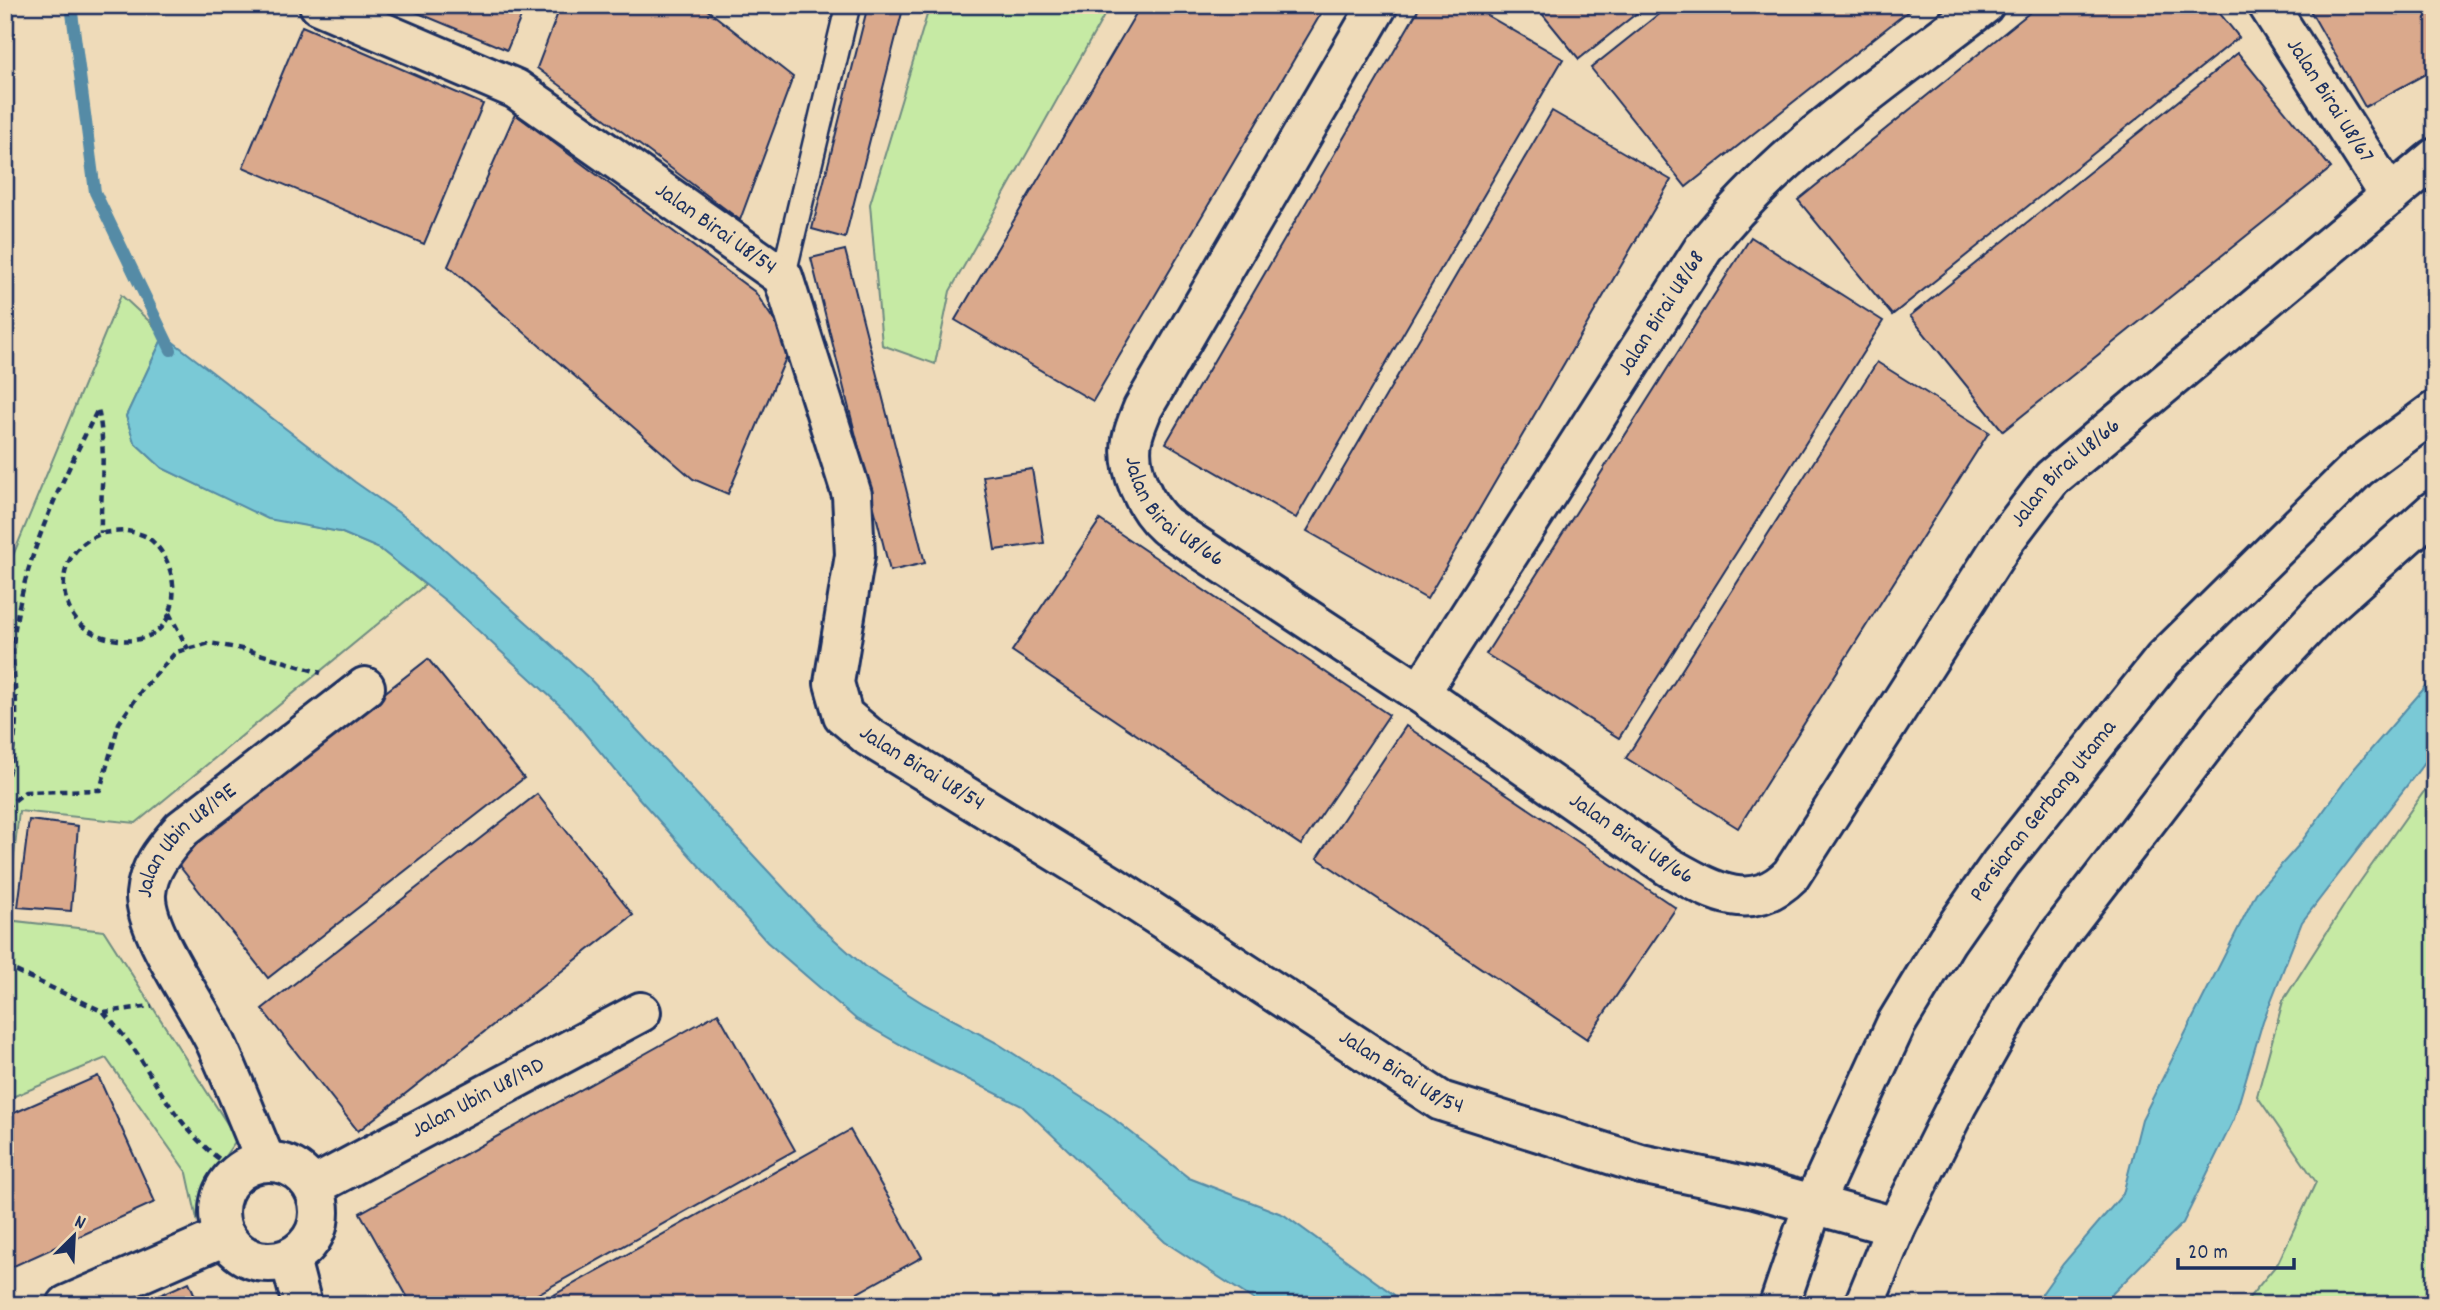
<svg xmlns="http://www.w3.org/2000/svg" width="2440" height="1310" viewBox="0 0 2440 1310" font-family="Dekko,sans-serif">
<style>
.green{fill:#c6eaa4;stroke:#708c81;stroke-width:2}
.water{fill:#7ac9d6;stroke:#548ba6;stroke-width:2}
.lines{fill:none;stroke-linecap:round;stroke-linejoin:round}
.stream{stroke:#548ba6;stroke-width:12}
.building{fill:#daa98c;stroke:#1b2f5e;stroke-width:2}
.lane-casing{stroke:#1b2f5e;stroke-width:28}
.street-casing{stroke:#1b2f5e;stroke-width:44}
.secondary-casing{stroke:#1b2f5e;stroke-width:44}
.path{stroke:#1b2f5e;stroke-width:4.5;stroke-dasharray:7 5;stroke-linecap:butt}
.lane{stroke:#efdbb9;stroke-width:23}
.street{stroke:#efdbb9;stroke-width:38}
.secondary{stroke:#efdbb9;stroke-width:38}
.labels{text-anchor:middle;dominant-baseline:central;stroke-width:6;stroke-linejoin:round;paint-order:stroke}
.street-label{font-size:23px;fill:#1b2f5e;stroke:#efdbb9}
</style>
<rect width="100%" height="100%" fill="#efdbb9"/>
<filter id="ink" filterUnits="userSpaceOnUse"><feTurbulence type="fractalNoise" baseFrequency=".0143" numOctaves="2"/><feDisplacementMap in="SourceGraphic" scale="14" xChannelSelector="R" yChannelSelector="G"/><feConvolveMatrix kernelMatrix="1 2 1 2 8 2 1 2 1" color-interpolation-filters="sRGB"/></filter>
<g filter="url(#ink)">
<path class="green" d="M930,5H1110L950,291L935,364L882,345L870,204Z
M121,295L164,335L126,416L134,442L162,468L268,518L340,532L380,549L425,585L136,823L19,811L7,920L104,931L237,1139L209,1179L197,1219L187,1173L106,1058L5,1100V584L9,565Z
M2435,776V1305H2243L2278,1263L2316,1182L2257,1096L2283,1001L2352,893Z"/>
<path class="water" d="M164,335L355,482L422,529L589,678L817,924L864,966L924,1004L997,1043L1109,1115L1189,1178L1284,1215L1408,1305H1262L1165,1242L1022,1106L917,1054L856,1019L767,942L636,795L567,712L446,601L380,549L340,532L268,519L162,468L134,442L126,416Z
M2435,676V749L2302,922L2263,1021L2234,1119L2183,1223L2101,1305H2034L2063,1264L2123,1194L2142,1119L2256,893L2299,845L2353,770Z"/>
<g class="lines">
<path class="stream" d="M71,5L95,192L171,350"/>
</g>
<path class="building" d="M399,5H526L507,50Z
M561,5H701L793,77L740,220L537,68Z
M868,5H904L845,238L812,229Z
M1141,5H1326L1093,401L955,320Z
M1421,5H1469L1563,59L1296,518L1166,443Z
M1535,5H1647L1579,59Z
M1670,5H1916L1686,187L1591,68Z
M2039,5H2213L2239,37L1892,315L1798,200Z
M2307,5H2435V69L2365,107Z
M302,26L483,104L424,244L243,167Z
M2238,53L2331,168L2003,431L1910,316Z
M1552,111L1671,180L1427,599L1307,531Z
M515,114L755,292L791,346L728,494L693,479L448,266Z
M1751,237L1883,321L1619,738L1486,654Z
M845,250L925,563L890,571L811,258Z
M1877,362L1989,432L1738,828L1626,758Z
M1032,469L1044,543L995,550L983,476Z
M1100,520L1389,715L1301,845L1012,651Z
M428,659L524,778L268,978L173,858Z
M1406,726L1676,908L1587,1039L1317,858Z
M537,794L633,915L358,1131L262,1009Z
M29,820L78,826L71,911L18,907Z
M718,1013L795,1150L518,1305H412L360,1213Z
M98,1076L155,1202L5,1270V1117Z
M850,1130L922,1257L836,1305H536Z
M189,1282L199,1305H138Z"/>
<g class="lines">
<g class="lane-casing">
<path id="lane" d="M783,277L848,5"/>
</g>
<g class="street-casing">
<g id="street">
<path id="s1" d="M319,5L516,89L783,277L852,495L855,555L834,683L843,715L869,737L1109,884L1441,1101L1641,1164L1755,1188L1896,1227"/>
<path id="s2" d="M1378,5L1143,408C1139,418 1134,429 1132,440C1127,470 1145,507 1166,526L1420,693L1669,867C1712,891 1751,915 1791,875L2007,537L2052,478L2435,158"/>
<path id="s3" d="M2268,5L2390,196"/>
<path id="s4" d="M1420,693L1703,249C1779,151 1886,81 1984,5"/>
<circle cx="269" cy="1212" r="50"/>
<path id="s5" d="M266,1162C249,1122 234,1082 216,1043C198,1005 144,931 146,894C148,867 166,848 182,829L365,687"/>
<path id="s6" d="M314,1186L641,1012"/>
<path d="M290,1259L302,1305"/>
<path d="M67,1305L225,1236"/>
</g>
</g>
<g class="secondary-casing">
<g id="secondary">
<path id="s7" d="M1779,1305L1813,1205L1896,1024L1947,940L2001,863L2163,660L2358,468L2435,411"/>
<path d="M1864,1305L1896,1227L1957,1105L2011,1009L2059,935L2240,699L2324,609L2435,510"/>
</g>
</g>
<path class="path" d="M127,531C133,532 142,534 147,537C173,555 182,598 164,624C144,651 91,642 74,617C54,586 64,548 100,534C108,531 118,532 127,531Z
M169,613L188,649
M5,786C11,764 15,741 16,718C17,688 10,658 15,628C27,550 63,479 98,409C107,451 100,490 101,533
M5,808L25,792L100,790L119,723L142,690L176,652L210,643L247,650L321,673
M5,966L104,1012L152,1006
M104,1012C115,1026 128,1040 138,1055C162,1094 184,1133 222,1161"/>
<use href="#lane" class="lane"/>
<use href="#street" class="street"/>
<use href="#secondary" class="secondary"/>
</g>
</g>
<g class="labels">
<g class="street-label">
<text stroke="none"><textPath href="#s3" startOffset="114">Jalan Birai U8/67</textPath></text>
<text stroke="none"><textPath href="#s1" startOffset="458">Jalan Birai U8/54</textPath></text>
<text stroke="none"><textPath href="#s4" startOffset="450">Jalan Birai U8/68</textPath></text>
<text stroke="none"><textPath href="#s2" startOffset="1827">Jalan Birai U8/66</textPath></text>
<text stroke="none"><textPath href="#s2" startOffset="590">Jalan Birai U8/66</textPath></text>
<text stroke="none"><textPath href="#s1" startOffset="1088">Jalan Birai U8/54</textPath></text>
<text stroke="none"><textPath href="#s7" startOffset="564">Persiaran Gerbang Utama</textPath></text>
<text stroke="none"><textPath href="#s2" startOffset="1157">Jalan Birai U8/66</textPath></text>
<text stroke="none"><textPath href="#s5" startOffset="364">Jalan Ubin U8/19E</textPath></text>
<text stroke="none"><textPath href="#s1" startOffset="1656">Jalan Birai U8/54</textPath></text>
<text stroke="none"><textPath href="#s6" startOffset="186">Jalan Ubin U8/19D</textPath></text>
</g>
</g>
<rect width="2440" height="1310" fill="none" stroke="#efdbb9" stroke-width="28"/>
<rect x="14" y="14" width="2412" height="1282" fill="none" stroke="#1b2f5e" stroke-width="2.5" filter="url(#ink)"/>
<g transform="translate(74 1236) rotate(24)" stroke="#efdbb9" stroke-width="5" paint-order="stroke">
<path d="M0-5L12 26L0 18L-12 26Z" fill="#1b2f5e"/>
<text y="-10" font-size="19" font-weight="bold" text-anchor="middle" fill="#1b2f5e">N</text>
</g>
<path d="M2178 1258v10h116v-10" fill="none" stroke="#1b2f5e" stroke-width="3.5"/>
<text x="2188" y="1258" font-size="21" fill="#1b2f5e" stroke="#efdbb9" stroke-width="5" paint-order="stroke">20 m</text>
</svg>
